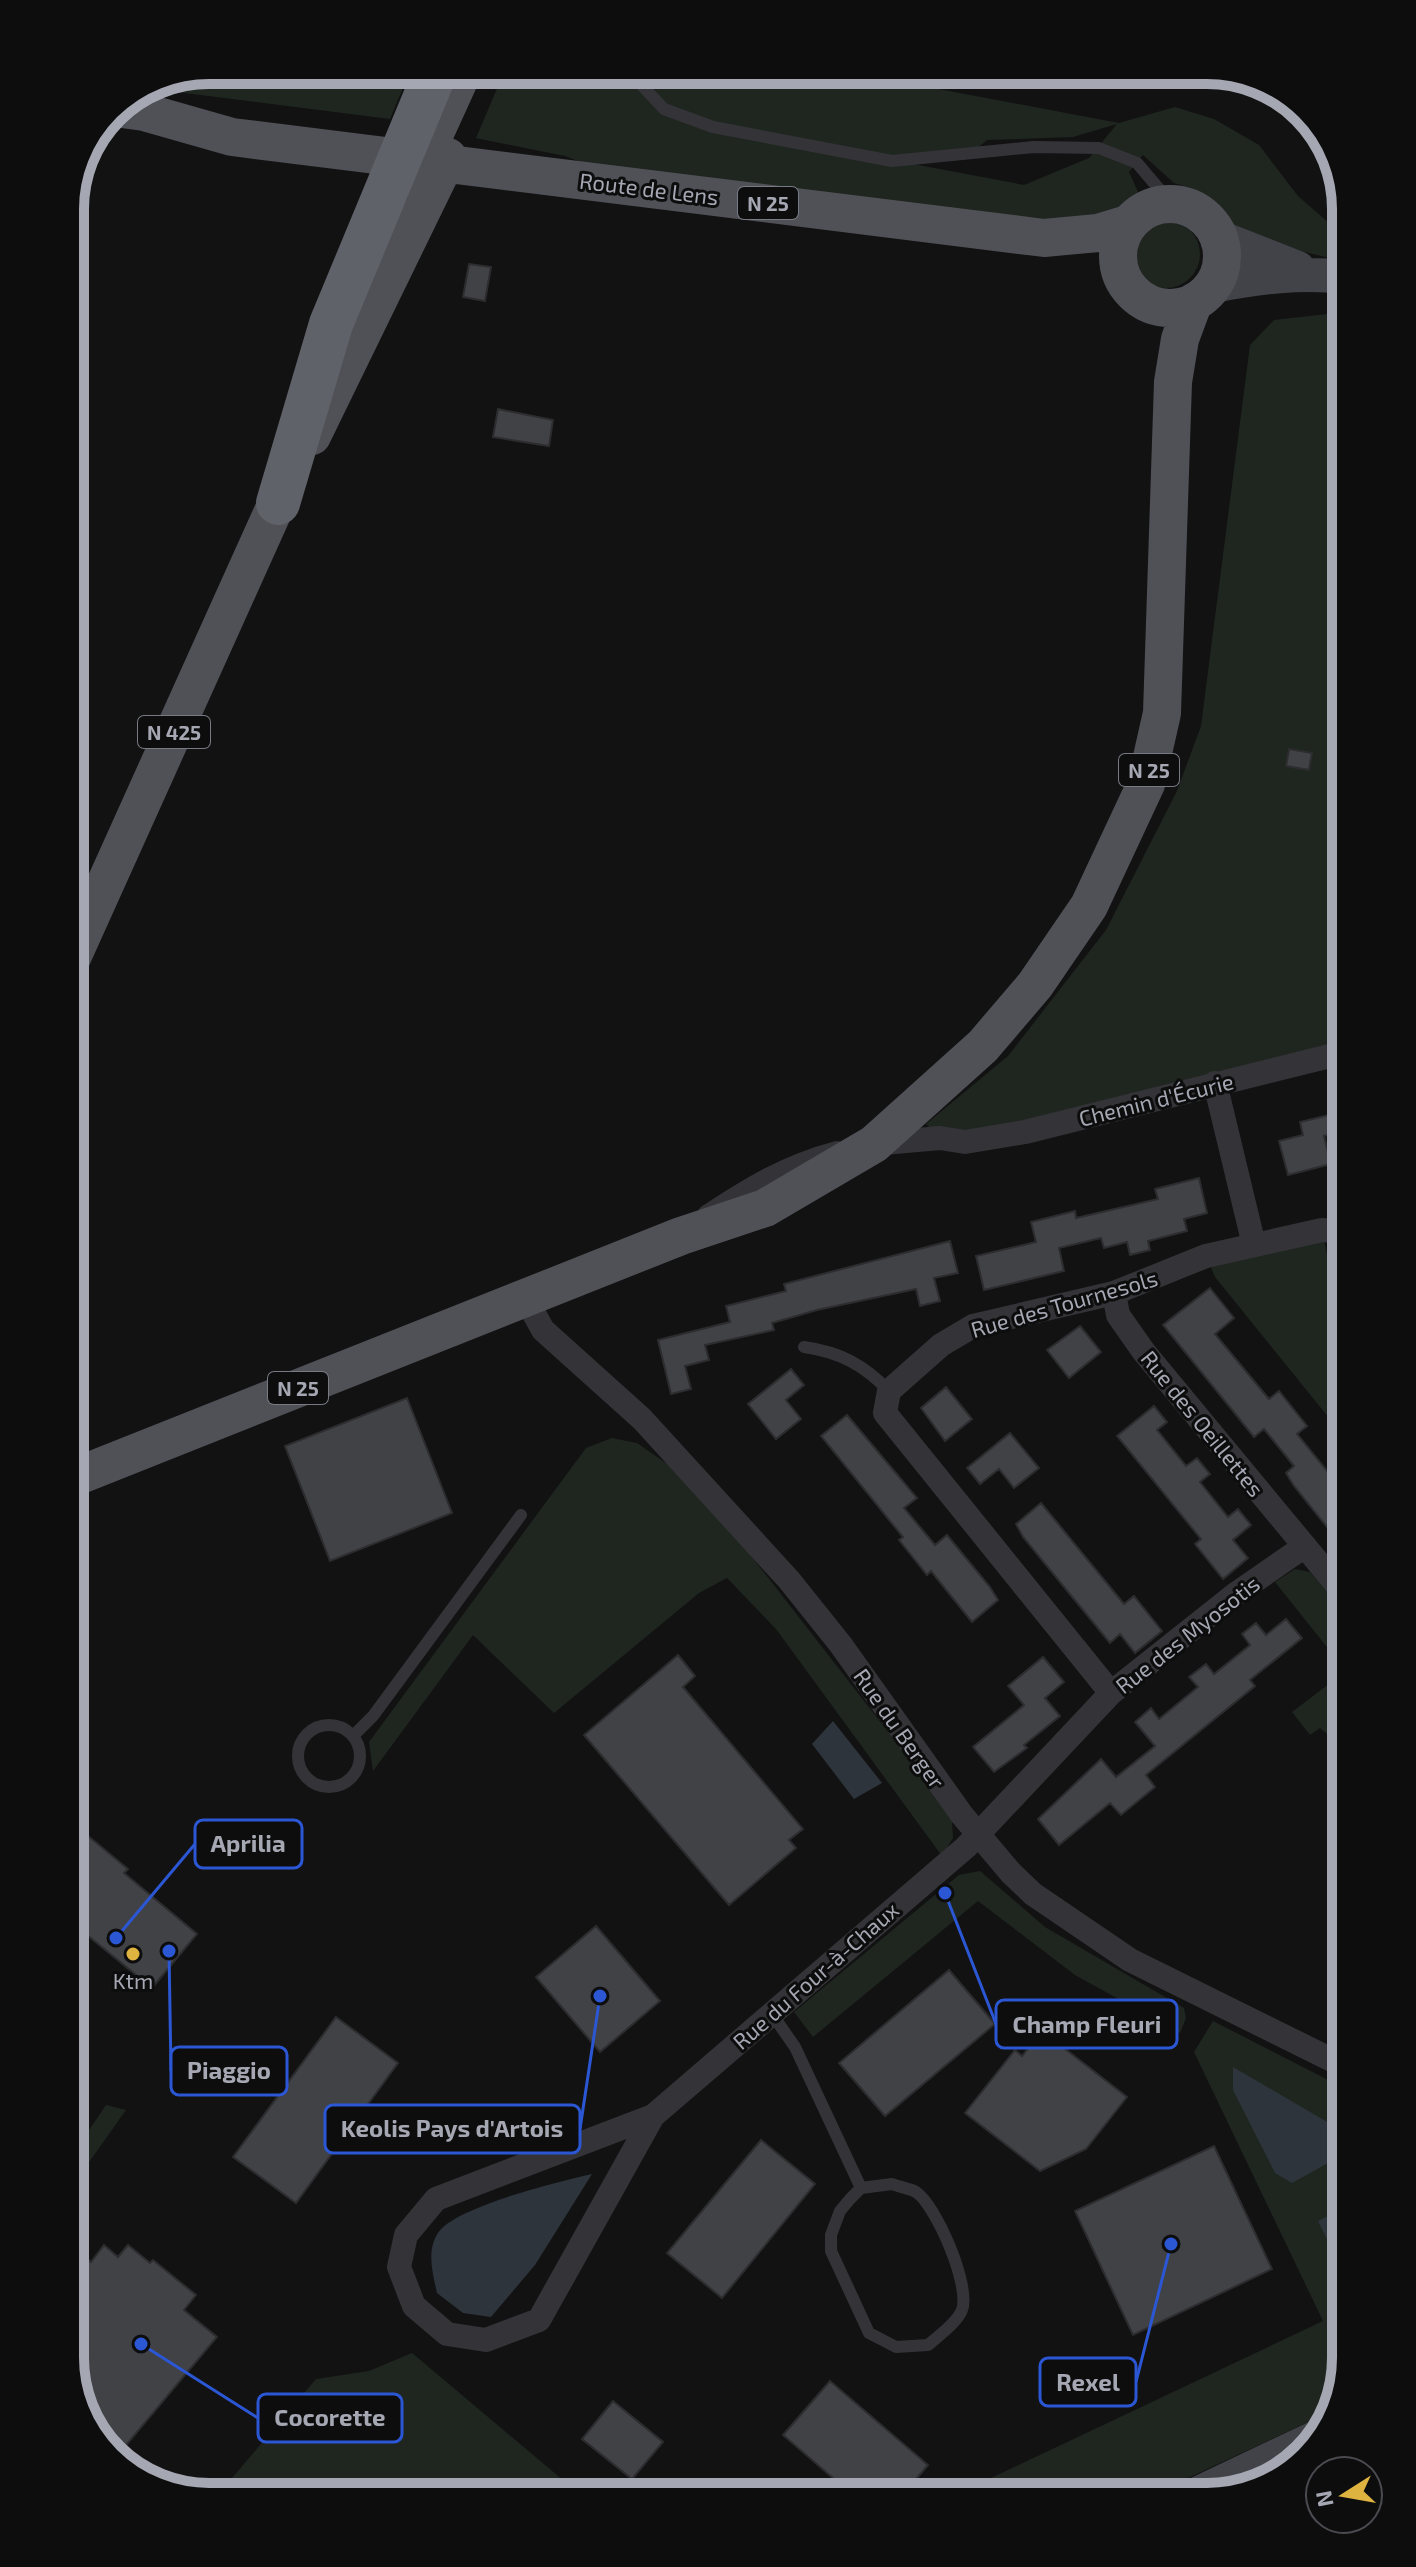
<svg xmlns="http://www.w3.org/2000/svg" width="1416" height="2567" viewBox="0 0 1416 2567" font-family="'Exo 2',sans-serif">
<style>
.green{fill:#1f2620;fill-rule:evenodd}
.water{fill:#2d343b}
.building{fill:#414246;stroke:#2d2c2f;stroke-width:2}
.lines{fill:none;stroke-linecap:round;stroke-linejoin:round}
.lane{stroke:#343438;stroke-width:12}
.street{stroke:#343438;stroke-width:24}
.secondary{stroke:#424348;stroke-width:34}
.primary{stroke:#505157;stroke-width:38}
.highway{stroke:#606269;stroke-width:44}
.poi-dot{fill:#deb340;stroke:#0d0d0e;stroke-width:3}
.labels{text-anchor:middle;dominant-baseline:central;stroke-width:6;stroke-linejoin:round;paint-order:stroke}
.shield{fill:#0d0d0e;stroke:#777a82;stroke-width:2}
.shield-label{font-size:20px;font-weight:bold;fill:#a5a8b3}
.street-label{font-size:22px;fill:#a5a8b3;stroke:#0d0d0e}
.poi-label{font-size:22px;fill:#a5a8b3;stroke:#0d0d0e}
.rim{fill:none;stroke:#a5a8b3;stroke-width:10}
.leader{fill:none;stroke:#2b57d4;stroke-width:3}
.callout-dot{fill:#2b57d4;stroke:#0d0d0e;stroke-width:3}
.callout{fill:#0d0d0e;stroke:#2b57d4;stroke-width:3}
.callout-label{font-size:24px;text-anchor:middle;font-weight:bold;fill:#a5a8b3}
</style>
<rect width="100%" height="100%" fill="#121213"/>
<path class="green" d="M859,74L1119,123L1175,107L1214,119L1259,145L1298,196L1346,238V262L1246,238L1229,224L1214,202L1191,188L1174,183L1143,155L1129,172L1138,192L1128,204L1100,220L1003,219L583,163L565,156L476,138L502,77ZM1117,124L1089,158L1024,185L897,161L969,155L987,140L1073,137Z
M407,78L390,119L145,88L156,80Z
M1132 254a34 34 0 1 1 68 0a34 34 0 1 1-68 0Z
M1346,312V1052L940,1138L926,1124L1008,1056L1106,930L1177,791L1201,726L1250,345L1274,320Z
M1322,1230L1336,1300L1346,1312V1439L1215,1277L1206,1256Z
M612,1438L637,1443L673,1468L745,1548L892,1737L952,1821L953,1838L942,1856L776,1629L727,1578L699,1593L554,1713L473,1635L373,1771L369,1742L586,1448Z
M1295,1569L1310,1572L1346,1613V1750L1320,1728L1310,1735L1292,1712L1346,1671L1275,1582Z
M980,1871L1045,1927L1184,2008L1186,2018L1180,2033L1075,1975L978,1901L813,2037L794,2012L959,1875Z
M1213,2021L1346,2089V2359L1330,2412L1147,2497H951L1323,2321L1194,2052Z
M106,2105L126,2110L70,2189V2158Z
M412,2353L583,2497H216L316,2379L369,2371Z"/>
<path class="water" d="M833,1721L882,1783L854,1799L812,1744Z
M1233,2067L1346,2133V2153L1292,2183L1275,2173L1233,2090Z
M592,2174L535,2265L491,2317L463,2313L437,2293C433,2274 426,2251 438,2233C454,2207 561,2181 592,2174Z
M1346,2207V2278L1318,2221Z"/>
<path class="building" d="M469,264L491,267L485,301L463,297Z
M498,409L553,420L549,446L493,437Z
M1289,749L1312,753L1309,770L1286,766Z
M1346,1111V1131L1324,1136L1331,1164L1288,1175L1279,1141L1303,1135L1300,1122Z
M1199,1178L1207,1213L1184,1219L1187,1231L1148,1241L1150,1250L1130,1255L1127,1242L1104,1248L1101,1238L1059,1248L1064,1271L984,1290L976,1256L1036,1242L1031,1222L1075,1211L1076,1218L1158,1199L1155,1189Z
M950,1241L958,1273L934,1278L940,1301L920,1306L916,1289L817,1310L772,1323L774,1330L705,1345L709,1360L685,1366L691,1389L671,1394L658,1340L730,1322L726,1306L786,1291L784,1284Z
M1210,1288L1234,1318L1215,1334L1269,1399L1279,1391L1307,1426L1297,1434L1346,1494V1528L1335,1537L1294,1486L1286,1473L1294,1466L1264,1429L1254,1437L1163,1325Z
M1080,1326L1101,1352L1069,1378L1047,1350Z
M791,1369L804,1385L786,1400L801,1419L776,1439L748,1404Z
M946,1387L972,1419L945,1441L921,1408Z
M407,1398L452,1513L330,1561L285,1446Z
M1154,1406L1167,1422L1157,1430L1186,1466L1197,1458L1210,1474L1200,1482L1228,1517L1238,1509L1251,1525L1233,1540L1248,1558L1223,1579L1195,1544L1201,1539L1117,1436Z
M847,1415L917,1498L904,1508L935,1545L947,1535L990,1587L998,1600L972,1622L931,1571L927,1575L899,1540L903,1537L821,1436Z
M1010,1433L1039,1468L1014,1488L999,1469L980,1484L967,1468Z
M1041,1503L1124,1604L1134,1596L1162,1631L1135,1653L1120,1634L1110,1643L1023,1537L1016,1524Z
M1286,1619L1302,1638L1250,1680L1255,1686L1146,1775L1155,1787L1121,1815L1110,1803L1059,1845L1038,1819L1101,1759L1116,1777L1155,1746L1135,1722L1151,1708L1159,1719L1198,1687L1189,1677L1206,1664L1214,1674L1250,1645L1242,1634L1256,1623L1266,1635Z
M678,1655L695,1676L683,1687L803,1829L789,1840L796,1848L729,1905L584,1735Z
M1043,1657L1064,1682L1045,1698L1060,1716L1024,1745L1027,1748L994,1772L973,1747L1024,1705L1008,1686Z
M70,1821L128,1869L124,1873L197,1934L152,1988L70,1921Z
M596,1926L660,2001L600,2052L536,1977Z
M949,1970L995,2024L885,2116L839,2063Z
M336,2017L398,2063L296,2203L233,2157Z
M1042,2031L1127,2097L1086,2149L1040,2171L965,2113L1015,2050L1022,2056Z
M761,2140L815,2184L722,2298L667,2253Z
M1214,2146L1272,2269L1133,2335L1075,2211Z
M70,2245L91,2262L104,2245L118,2257L128,2245L150,2263L153,2260L196,2295L184,2310L217,2337L117,2456L81,2412L70,2358Z
M830,2381L928,2465L901,2497H855L783,2435Z
M613,2401L663,2442L632,2479L582,2439Z"/>
<g class="lines">
<path class="lane" d="M633,76L664,109L713,127L892,161L1034,147L1099,148L1137,163L1171,203
M804,1347C840,1352 864,1365 889,1391
M298 1756a31 31 0 1 1 62 0a31 31 0 1 1-62 0Z
M353,1736L373,1716L521,1515
M772,2014L795,2047L861,2188
M892,2184C899,2187 909,2188 916,2192C936,2205 971,2286 962,2310C957,2323 938,2336 928,2345L896,2347L869,2333L831,2251V2235L840,2211L850,2199L861,2188Z"/>
<path class="street" d="M1215,1083L1254,1245
M872,1144L940,1138L965,1142L1025,1132L1346,1052
M709,1216C751,1188 788,1166 837,1153
M1114,1293L1118,1315L1144,1352L1346,1596
M526,1299L543,1330L642,1419L789,1580L841,1645L962,1815L1011,1873L1033,1894L1130,1960L1346,2067
M1111,1693L885,1413L889,1391L941,1345L973,1326L1114,1293L1206,1256L1322,1230L1346,1232
M653,2116L539,2320L486,2340L447,2334L414,2306L399,2267L406,2235L436,2199L653,2116L966,1847L1111,1693L1237,1593L1305,1546"/>
<path class="secondary" d="M1219,237L1298,268
M1213,286C1259,277 1300,272 1346,277
M1190,2497L1323,2434"/>
<path class="primary" d="M115,108L144,112L232,137L1044,238L1098,233L1128,224
M414,179L460,78
M1118 256a52 52 0 1 1 104 0a52 52 0 1 1-104 0Z
M312,436L448,157
M70,962L289,476
M70,1479L681,1236L765,1208L874,1144L983,1046L1035,985L1089,906L1146,784L1162,713L1173,382L1180,339L1193,304"/>
<path class="highway" d="M278,503L331,324L433,78"/>
</g>
<circle class="poi-dot" cx="133" cy="1954" r="8"/>
<g class="labels">
<g class="shield">
<rect x="738" y="187" width="60" height="32" rx="6"/>
<rect x="138" y="716" width="72" height="32" rx="6"/>
<rect x="1119" y="754" width="60" height="32" rx="6"/>
<rect x="268" y="1372" width="60" height="32" rx="6"/>
</g>
<g class="shield-label">
<text x="768" y="203">N 25</text>
<text x="174" y="732">N 425</text>
<text x="1149" y="770">N 25</text>
<text x="298" y="1388">N 25</text>
</g>
<g class="street-label">
<text transform="translate(649 188) rotate(7)">Route de Lens</text>
<text transform="translate(1156 1099) rotate(-14)">Chemin d'Écurie</text>
<text transform="translate(1064 1303) rotate(-16)">Rue des Tournesols</text>
<text transform="translate(1203 1423) rotate(51)">Rue des Oeillettes</text>
<text transform="translate(1187 1634) rotate(-38)">Rue des Myosotis</text>
<text transform="translate(900 1728) rotate(55)">Rue du Berger</text>
<text transform="translate(815 1975) rotate(-41)">Rue du Four-à-Chaux</text>
</g>
<g class="poi-label">
<text x="133" y="1980">Ktm</text>
</g>
</g>
<path d="M0 0H1416V2567H0ZM209 84H1207A125 125 0 0 1 1332 209V2358A125 125 0 0 1 1207 2483H209A125 125 0 0 1 84 2358V209A125 125 0 0 1 209 84Z" fill="#0d0d0e" fill-rule="evenodd"/>
<path class="rim" d="M209 84H1207A125 125 0 0 1 1332 209V2358A125 125 0 0 1 1207 2483H209A125 125 0 0 1 84 2358V209A125 125 0 0 1 209 84Z"/>
<path class="leader" d="M116 1938L195 1844M945 1893L996 2024M169 1951L171 2071M600 1996L580 2129M1171 2244L1136 2382M141 2344L258 2418"/>
<g class="callout-dot">
<circle cx="116" cy="1938" r="8"/>
<circle cx="945" cy="1893" r="8"/>
<circle cx="169" cy="1951" r="8"/>
<circle cx="600" cy="1996" r="8"/>
<circle cx="1171" cy="2244" r="8"/>
<circle cx="141" cy="2344" r="8"/>
</g>
<g class="callout">
<rect x="195" y="1820" width="107" height="48" rx="8"/>
<rect x="996" y="2000" width="181" height="48" rx="8"/>
<rect x="171" y="2047" width="116" height="48" rx="8"/>
<rect x="325" y="2105" width="255" height="48" rx="8"/>
<rect x="1040" y="2358" width="96" height="48" rx="8"/>
<rect x="258" y="2394" width="144" height="48" rx="8"/>
</g>
<g class="callout-label">
<text x="248" y="1852">Aprilia</text>
<text x="1087" y="2033">Champ Fleuri</text>
<text x="229" y="2079">Piaggio</text>
<text x="452" y="2137">Keolis Pays d'Artois</text>
<text x="1088" y="2391">Rexel</text>
<text x="330" y="2426">Cocorette</text>
</g>
<g transform="translate(1344 2495) rotate(259)"><circle r="38" fill="#0d0d0e" stroke="#4a4b50" stroke-width="2"/>
<path d="M0-6L14 30L0 20L-14 30Z" fill="#deb340"/>
<text y="-12" font-size="22" font-weight="bold" text-anchor="middle" fill="#a5a8b3">N</text>
</g>
</svg>
